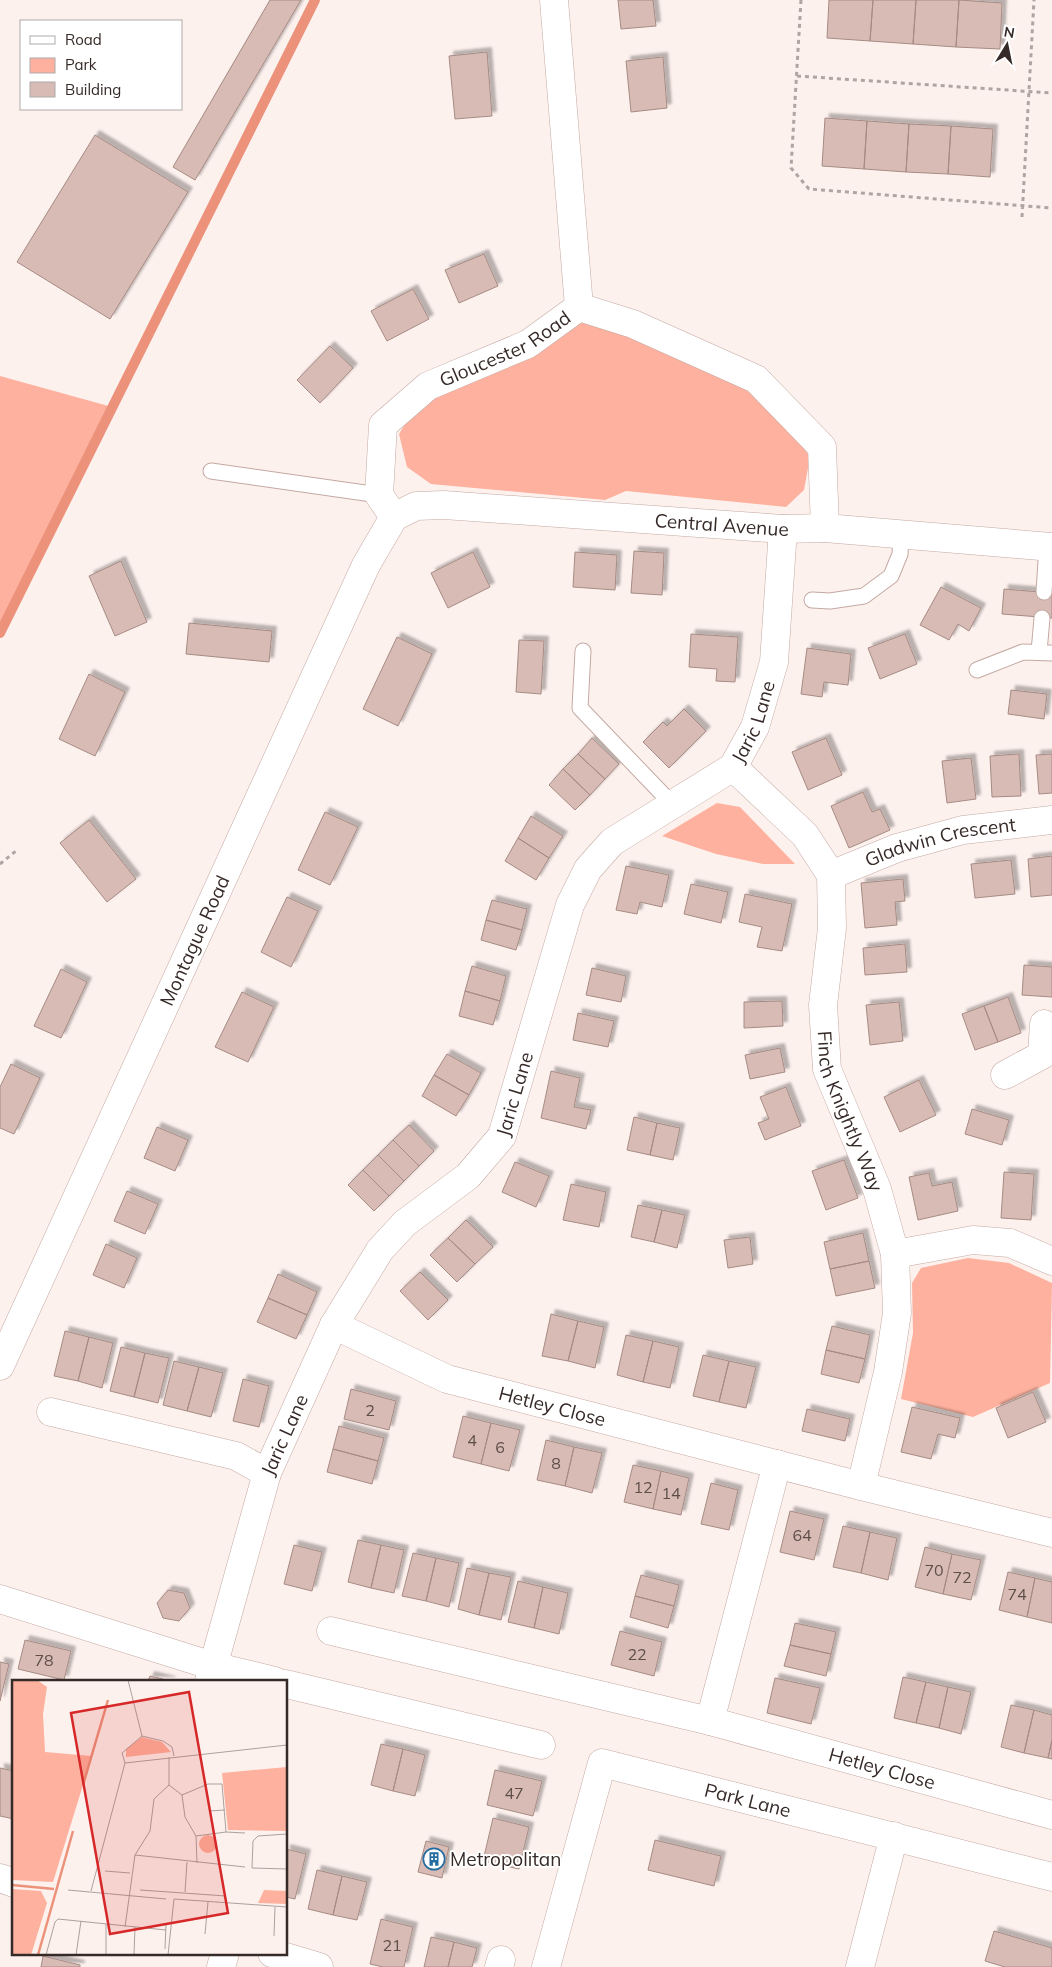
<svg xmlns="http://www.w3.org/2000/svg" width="1052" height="1967" viewBox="0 0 1052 1967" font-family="Mulish,sans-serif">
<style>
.green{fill:#feb19e}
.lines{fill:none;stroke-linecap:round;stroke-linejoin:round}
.stream{stroke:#ec927b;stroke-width:10}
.building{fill:#d7bbb4;stroke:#a68b84;filter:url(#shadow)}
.service-casing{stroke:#c4a9a2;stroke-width:17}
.minor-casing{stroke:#c4a9a2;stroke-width:29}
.path{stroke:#afa4a1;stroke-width:3;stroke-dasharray:4 4;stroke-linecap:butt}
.service{stroke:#fff;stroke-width:15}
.minor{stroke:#fff;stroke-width:28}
.labels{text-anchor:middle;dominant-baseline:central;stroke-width:4;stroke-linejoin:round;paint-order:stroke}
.number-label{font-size:16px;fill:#5e4e4a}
.street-label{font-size:19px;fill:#352a27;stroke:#fff}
.poi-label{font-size:19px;fill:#352a27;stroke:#fff;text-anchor:start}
.inset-river{fill:none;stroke:#ec927b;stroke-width:2.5}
.inset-road{fill:none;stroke:#ada19e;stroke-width:1}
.view{fill:#d62828;fill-opacity:0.15;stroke:#d62828;stroke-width:2.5}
.inset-edge{fill:none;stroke:#352a27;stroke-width:2.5}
</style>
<defs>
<filter id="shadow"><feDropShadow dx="4.5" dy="-4.5" stdDeviation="1" flood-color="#0004"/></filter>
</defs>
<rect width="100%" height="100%" fill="#fdf1ee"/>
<path class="green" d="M580,320L627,332L746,388L789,427L810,457L804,490L786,507L626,491L605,500L431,484L407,467L399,434L420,399L531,358Z
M0,376L112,407L0,629Z
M717,803L740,807L795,864H763L716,854L662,836Z
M968,1258L1009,1263L1052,1283L1050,1383L973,1417L901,1399L913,1333L912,1283L921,1268Z"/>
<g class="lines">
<path class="stream" d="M0,633L315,0"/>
</g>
<path class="building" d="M270,0H301L195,180L173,167Z
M618,0H653L656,26L621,29Z
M829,0H873L870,41L827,38Z
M873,0H916L913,44L870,41Z
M916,0H959L956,47L913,44Z
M959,0L1002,3L1000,49L956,47Z
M487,52L492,116L455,119L449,56Z
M663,57L667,108L631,112L626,61Z
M825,118L867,121L864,169L822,166Z
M867,121L909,124L906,172L864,169Z
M909,124L951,126L948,174L906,172Z
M951,126L993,129L990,177L948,174Z
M95,135L188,192L110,319L17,262Z
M484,254L498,286L459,303L445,270Z
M413,289L429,319L387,341L371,311Z
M330,346L353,368L320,403L297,380Z
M634,551L664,553L662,595L631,593Z
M473,552L490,587L448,608L431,573Z
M575,552L617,555L615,590L573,587Z
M121,561L147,622L115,636L89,576Z
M941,587L981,608L969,631L958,624L949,640L920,625Z
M1004,589L1052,593V618L1002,614Z
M189,623L272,631L269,662L186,654Z
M691,634L738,637L735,682L716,681L717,669L689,667Z
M905,634L917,664L880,679L868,648Z
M397,637L432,654L398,726L363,709Z
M519,640L544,641L541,694L516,692Z
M807,648L851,654L848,685L824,682L822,697L801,694Z
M89,674L125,692L95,756L59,739Z
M1011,690L1047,694L1044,719L1008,714Z
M684,709L706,731L669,768L643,742L663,722L667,726Z
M592,738L619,764L605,779L578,754Z
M826,738L842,775L808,790L792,752Z
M578,754L605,779L590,795L563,769Z
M1019,754L1021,796L992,797L990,756Z
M1052,754V793L1039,794L1036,755Z
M971,758L976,799L947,803L942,761Z
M563,769L590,795L575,810L549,785Z
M863,792L872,812L880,809L890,830L849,848L831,806Z
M325,812L358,827L330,885L298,870Z
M531,816L563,836L549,858L518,838Z
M89,820L136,879L107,902L60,843Z
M518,838L549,858L536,880L505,861Z
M1052,856V895L1031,897L1028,859Z
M1011,860L1015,894L975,898L971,864Z
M626,866L669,875L662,907L640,902L637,914L616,910Z
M903,879L905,901L895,902L897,925L865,928L861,883Z
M691,884L728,892L721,923L684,914Z
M745,894L792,904L782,951L757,947L762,927L739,922Z
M287,897L318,911L291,967L261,952Z
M492,900L527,909L522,930L486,920Z
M486,920L522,930L516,950L481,940Z
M905,944L907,972L865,975L863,948Z
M1024,965L1052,967V997L1022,995Z
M472,966L506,976L500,1001L465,991Z
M592,968L626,976L621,1002L586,995Z
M61,969L87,982L61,1038L34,1026Z
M465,991L500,1001L493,1025L459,1016Z
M242,992L274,1007L248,1062L215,1047Z
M1008,997L1021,1033L998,1042L984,1006Z
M782,1001L783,1026L744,1028V1002Z
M899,1002L903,1041L870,1045L866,1005Z
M984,1006L998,1042L975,1050L962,1014Z
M578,1013L614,1021L608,1047L573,1040Z
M780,1048L785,1072L750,1079L745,1055Z
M447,1054L481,1073L469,1095L434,1075Z
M11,1064L40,1078L14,1134L0,1128V1087Z
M551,1071L580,1078L574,1107L591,1110L586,1129L541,1118Z
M434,1075L469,1095L456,1116L422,1096Z
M919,1080L936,1115L900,1132L884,1097Z
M786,1087L801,1126L765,1140L758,1123L769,1119L760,1097Z
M972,1109L1009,1120L1002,1145L965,1134Z
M634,1117L657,1123L650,1155L627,1150Z
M657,1123L680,1128L673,1160L650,1155Z
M409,1125L434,1151L419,1166L393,1140Z
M157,1127L188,1140L175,1171L144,1158Z
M393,1140L419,1166L404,1181L378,1155Z
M378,1155L404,1181L389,1196L363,1170Z
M844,1160L858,1198L826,1210L812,1171Z
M515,1162L549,1176L536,1207L502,1192Z
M363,1170L389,1196L374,1211L348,1185Z
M1004,1172L1034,1174L1031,1220L1001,1218Z
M929,1173L932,1186L952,1182L958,1211L918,1220L909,1177Z
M571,1184L606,1192L599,1227L563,1220Z
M127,1191L158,1204L145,1234L114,1221Z
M638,1205L662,1210L654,1242L631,1237Z
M662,1210L685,1215L677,1248L654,1242Z
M466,1220L493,1247L475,1264L448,1238Z
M863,1233L869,1261L830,1269L824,1242Z
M750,1237L753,1264L728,1268L724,1240Z
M448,1238L475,1264L457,1282L430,1255Z
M106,1244L137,1258L124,1288L93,1275Z
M869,1261L875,1288L836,1296L830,1269Z
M420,1272L448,1300L428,1320L400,1291Z
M278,1274L317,1292L307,1315L268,1298Z
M268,1298L307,1315L296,1339L257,1322Z
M551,1314L578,1321L568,1361L542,1356Z
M578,1321L604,1327L595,1368L568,1361Z
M832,1326L870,1335L865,1359L826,1350Z
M65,1331L89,1337L78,1381L54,1376Z
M626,1335L653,1341L643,1382L617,1375Z
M89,1337L113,1343L102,1388L78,1381Z
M653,1341L679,1347L670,1388L643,1382Z
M121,1347L145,1353L134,1397L110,1391Z
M826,1350L865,1359L859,1383L821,1374Z
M145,1353L169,1358L158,1403L134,1397Z
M703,1355L729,1361L719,1402L693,1396Z
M174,1361L199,1367L187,1411L163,1405Z
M729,1361L756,1367L746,1408L719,1402Z
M199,1367L223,1373L211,1417L187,1411Z
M243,1379L269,1386L259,1427L233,1421Z
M351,1389L396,1401L389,1430L344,1419Z
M1033,1392L1046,1422L1008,1438L996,1408Z
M912,1407L960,1418L955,1438L938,1434L931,1459L901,1452Z
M807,1409L850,1419L845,1441L802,1431Z
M463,1416L491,1423L481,1464L453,1457Z
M491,1423L520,1430L509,1471L481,1464Z
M339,1426L384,1438L378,1461L333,1449Z
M546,1440L574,1447L565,1486L537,1480Z
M574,1447L602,1453L592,1493L565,1486Z
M333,1449L378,1461L372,1484L327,1472Z
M633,1465L661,1471L653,1509L624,1502Z
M661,1471L689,1478L681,1515L653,1509Z
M711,1483L738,1490L729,1530L701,1524Z
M790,1511L824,1519L814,1560L780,1552Z
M843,1526L870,1532L861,1573L833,1567Z
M870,1532L897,1538L888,1580L861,1573Z
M358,1540L381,1545L371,1588L348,1582Z
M294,1545L322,1552L312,1591L284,1584Z
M381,1545L404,1550L394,1593L371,1588Z
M925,1547L952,1554L943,1594L915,1587Z
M413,1553L436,1558L426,1601L402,1596Z
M952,1554L981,1560L971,1600L943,1594Z
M436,1558L459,1563L449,1607L426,1601Z
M467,1568L489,1573L479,1615L458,1609Z
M1008,1572L1035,1578L1027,1617L999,1610Z
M489,1573L511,1577L501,1620L479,1615Z
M641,1575L679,1585L674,1606L635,1596Z
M1035,1578L1052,1582V1623L1027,1617Z
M518,1581L543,1587L534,1628L508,1622Z
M543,1587L568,1593L559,1634L534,1628Z
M168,1590L184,1593L190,1608L179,1621L163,1618L157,1603Z
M635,1596L674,1606L668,1628L630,1617Z
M795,1623L836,1632L831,1654L790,1645Z
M620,1631L662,1642L654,1676L611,1665Z
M25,1640L71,1651L64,1680L18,1669Z
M790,1645L831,1654L826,1676L784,1666Z
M0,1662L9,1664L0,1701Z
M150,1676L171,1681H148Z
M903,1677L926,1682L916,1723L894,1718Z
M775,1678L820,1688L811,1724L767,1713Z
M926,1682L948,1687L939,1728L916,1723Z
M948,1687L971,1692L961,1734L939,1728Z
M1011,1705L1034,1710L1024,1753L1001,1747Z
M1034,1710L1052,1715V1740L1048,1758L1024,1753Z
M1052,1740V1759L1048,1758Z
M381,1744L403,1749L393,1791L371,1785Z
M403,1749L425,1755L415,1796L393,1791Z
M0,1768L14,1771V1819L0,1816Z
M495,1770L542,1781L533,1816L487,1805Z
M493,1818L529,1827L519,1869L483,1861Z
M655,1840L721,1856L714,1886L648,1870Z
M426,1841L449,1847L442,1878L418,1872Z
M286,1849L306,1854L295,1899L286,1897Z
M317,1870L342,1876L333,1915L308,1909Z
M342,1876L367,1882L357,1920L333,1915Z
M381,1919L413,1927L404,1967H383L370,1964Z
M994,1931L1052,1948V1967H1005L985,1961Z
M431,1937L454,1942L448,1967H424Z
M454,1942L477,1948L472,1967H448Z
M43,1956L80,1965V1967H41Z"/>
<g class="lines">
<g class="service-casing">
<path id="service" d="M211,471L379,495
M1044,592L1047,546
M812,600L830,601L864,596L891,576L900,554L901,534
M583,651L580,708L673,805
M1039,652L1042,618
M977,670L1023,652L1052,653"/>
</g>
<g class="minor-casing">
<g id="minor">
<path d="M579,307L633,324L756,379L822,447L825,528"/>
<path id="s1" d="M394,517L416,506L444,505L783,529L825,528L1052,547"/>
<path id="s2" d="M394,517L379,495L383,425L428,386L528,344L579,307L554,0"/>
<path id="s3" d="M733,767L805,835L831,875L832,928L823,1005L827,1069L877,1189L895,1254L897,1313L888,1372L861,1486"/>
<path id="s4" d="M831,875L897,848L963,830L1052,820"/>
<path d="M1005,1075L1042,1055L1044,1024"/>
<path d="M895,1254L973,1240L1010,1243L1052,1261"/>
<path id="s5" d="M334,1325L447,1379L861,1486L1052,1533"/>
<path id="s6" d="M0,1366L366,565L394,517"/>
<path d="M51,1412L236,1456L267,1473"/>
<path d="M0,1599L213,1666L275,1681"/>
<path id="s7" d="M331,1631L710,1721L1052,1815"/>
<path id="s8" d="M209,1681L267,1473L334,1325L380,1250L405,1223L468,1176L502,1136L570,905L588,869L612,842L733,767L755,727L774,662L783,529"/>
<path d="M286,1684L541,1745"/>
<path d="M710,1721L777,1464"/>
<path d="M0,1878L14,1883"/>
<path d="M272,1953L319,1967"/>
<path d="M221,1967L225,1953"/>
<path d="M499,1967L501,1960"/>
<path id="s9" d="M546,1967L602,1763L1052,1877"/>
<path d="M860,1967L894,1836"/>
</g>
</g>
<path class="path" d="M801,0L791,168L809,189L1052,208
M797,76L1052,93
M1022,217L1034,0
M0,864L17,850"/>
<use href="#service" class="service"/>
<use href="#minor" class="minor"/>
</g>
<defs>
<g id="building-ring" transform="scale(1.125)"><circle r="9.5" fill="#fff" stroke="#256ca0" stroke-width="1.5"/><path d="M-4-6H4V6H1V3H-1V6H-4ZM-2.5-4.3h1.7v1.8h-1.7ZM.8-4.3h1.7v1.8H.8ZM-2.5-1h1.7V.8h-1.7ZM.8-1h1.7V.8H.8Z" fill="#256ca0"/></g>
</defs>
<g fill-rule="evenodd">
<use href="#building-ring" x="434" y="1859"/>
</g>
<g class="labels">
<g class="number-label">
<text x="370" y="1410">2</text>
<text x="472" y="1440">4</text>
<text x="500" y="1447">6</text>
<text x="556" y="1463">8</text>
<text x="643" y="1487">12</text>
<text x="671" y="1493">14</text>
<text x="802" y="1535">64</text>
<text x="934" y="1570">70</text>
<text x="962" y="1577">72</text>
<text x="1017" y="1594">74</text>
<text x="637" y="1654">22</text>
<text x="44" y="1660">78</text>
<text x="514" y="1793">47</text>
<text x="392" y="1945">21</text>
</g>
<g class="street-label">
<text stroke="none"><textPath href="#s2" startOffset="242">Gloucester Road</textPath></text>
<text stroke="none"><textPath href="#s1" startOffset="331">Central Avenue</textPath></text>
<text stroke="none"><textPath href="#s8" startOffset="1144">Jaric Lane</textPath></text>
<text stroke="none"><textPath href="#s4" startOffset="115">Gladwin Crescent</textPath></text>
<text stroke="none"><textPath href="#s6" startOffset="468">Montague Road</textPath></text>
<text stroke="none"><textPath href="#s8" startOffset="678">Jaric Lane</textPath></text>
<text stroke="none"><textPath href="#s3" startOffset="388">Finch Knightly Way</textPath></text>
<text stroke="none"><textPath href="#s5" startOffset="234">Hetley Close</textPath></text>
<text stroke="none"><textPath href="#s8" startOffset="258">Jaric Lane</textPath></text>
<text stroke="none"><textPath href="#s7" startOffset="568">Hetley Close</textPath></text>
<text stroke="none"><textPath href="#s9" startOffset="362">Park Lane</textPath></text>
</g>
<g class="poi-label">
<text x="450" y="1859">Metropolitan</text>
</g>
</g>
<g transform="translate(12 1680)">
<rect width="275" height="275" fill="#fdf1ee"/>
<path d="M0,0H25L35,7L31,34L33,72L80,76L41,202L0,200ZM130,57L150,62L159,72L114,77V69ZM275,87V151L216,150L210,93ZM187 164a9 9 0 1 1 18 0a9 9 0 1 1-18 0ZM0,209L29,211L35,223L19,275H0ZM252,210L275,211V224L246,223Z" fill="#feb19e"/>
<path class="inset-river" d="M71,105L96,20M0,205L42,209M26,275L61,151"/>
<path class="inset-road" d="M130,56L151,61L160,67L162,76M113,83L275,65M113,83L110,73L130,56L116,0M157,105L170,115L173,137L184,156L185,183M170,115L196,104H210L214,152L184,156M197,131L213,130M214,152L233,153M275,154L246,156L241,161L240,188L275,189M123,175L233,187M93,191L118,193M56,210L154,219M128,210L214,216M79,211L113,83M173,212L175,182M113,247L123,175L138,151L142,119L157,105V77M193,254L196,222M262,256L263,227M153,269L154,244M34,275L43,242L46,239L154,250M64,275L69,241M94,275V244M122,275L123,247M156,275L162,219L275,227"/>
<path class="view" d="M177,12L216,233L98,254L59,33Z"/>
<rect width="275" height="275" class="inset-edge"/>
</g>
<rect x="20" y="20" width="162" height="90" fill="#ffffff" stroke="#aeaaa9"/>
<rect x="30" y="36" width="25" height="8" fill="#ffffff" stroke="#aeaaa9"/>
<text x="65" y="45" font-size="15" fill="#352a27">Road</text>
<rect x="30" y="58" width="25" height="15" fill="#feb19e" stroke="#aeaaa9"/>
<text x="65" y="70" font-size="15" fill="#352a27">Park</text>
<rect x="30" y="82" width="25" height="15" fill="#d7bbb4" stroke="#aeaaa9"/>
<text x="65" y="95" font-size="15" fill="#352a27">Building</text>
<g transform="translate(1007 45) rotate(10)" stroke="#ffffff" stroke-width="4" paint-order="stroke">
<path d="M0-4L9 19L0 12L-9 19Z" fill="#352a27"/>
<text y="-8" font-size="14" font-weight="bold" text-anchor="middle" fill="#352a27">N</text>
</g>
</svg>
